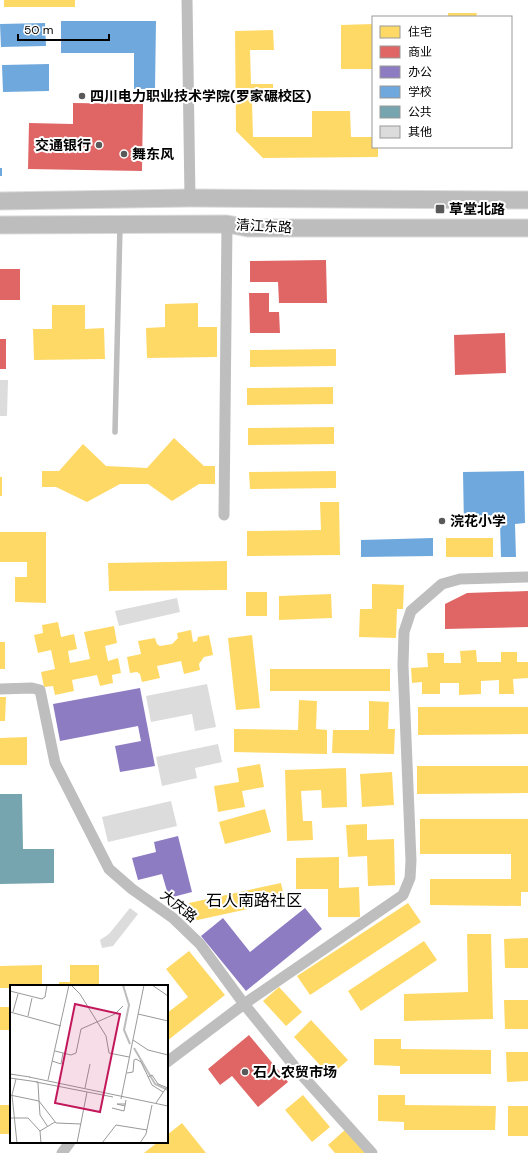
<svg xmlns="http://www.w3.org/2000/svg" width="528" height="1153" viewBox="0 0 528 1153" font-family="'DM Sans','Noto Sans SC',sans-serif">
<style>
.homes{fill:#ffd966}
.shops{fill:#e06666}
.offices{fill:#8e7cc3}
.schools{fill:#6fa8dc}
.public{fill:#76a5af}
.building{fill:#dcdcdc}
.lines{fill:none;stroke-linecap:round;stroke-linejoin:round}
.primary-casing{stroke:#dbdbdb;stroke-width:19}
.service{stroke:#bebebe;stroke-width:5.5}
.minor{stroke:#bebebe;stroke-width:11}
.primary{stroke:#bdbdbd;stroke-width:17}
.poi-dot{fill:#595959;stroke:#fff;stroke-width:1.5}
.labels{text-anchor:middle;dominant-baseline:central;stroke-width:4;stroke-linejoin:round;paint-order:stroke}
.poi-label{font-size:14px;font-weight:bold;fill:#000;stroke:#fff;text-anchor:start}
.street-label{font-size:14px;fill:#000;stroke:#fff}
.quarter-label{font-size:16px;fill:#000;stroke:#fff}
.inset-river{fill:none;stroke:#bcbcbc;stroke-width:2}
.inset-road{fill:none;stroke:#999;stroke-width:1}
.view{fill:#c2185b;fill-opacity:0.15;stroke:#c2185b;stroke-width:2}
.inset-edge{fill:none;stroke:#000;stroke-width:2}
</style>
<rect width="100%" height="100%" fill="#fff"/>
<path class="homes" d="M4,0H75V7H4Z
M448,13H477L476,17H448Z
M373,24V69H341V25Z
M273,30L274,50H250L251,84H273V101H252L253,137H312V111H350L351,137H373V147H378V157L263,158L236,131L235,31Z
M198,303V327H217V357L147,358L146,328L165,327V304Z
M52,305H85V329L104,328L105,359L34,360L33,329H52Z
M336,349V366L250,367V350Z
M333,387V404L247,405V388Z
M334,427V444L248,445V428Z
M174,438L204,466H215V484H199L172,501L148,484H120L87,502L56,487H42V471H59L83,444L106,466L147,468Z
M336,471V488L250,489L249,472Z
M0,477H2V496H0Z
M320,502H339L340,555L247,556V531L321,530Z
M0,532H46V603L15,602V577H27V562H0Z
M446,538H493V557H446Z
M227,561V590L109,591L108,563Z
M372,584L404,585L403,609H397L396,638L359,637L360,609H372Z
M246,592H267V616H246Z
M331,594L332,618L279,620V596Z
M58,622L61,637L74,634L77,649L68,651L70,663L90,659L84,632L114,626L117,643L105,646L108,661L118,658L121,673L112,675L113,683L100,686L97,675L72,680L74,691L55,695L53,686L44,687L41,672L55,669L51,650L38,653L34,635L43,633L42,625Z
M191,630L193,642L197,641L198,637L209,635L213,655L204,657L199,664L200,670L184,674L181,661L157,666L160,678L142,682L140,674L137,672L130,673L127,657L141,654L138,641L155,638L157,644L160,646L172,644L178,638L177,633Z
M252,635L260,708L236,710L228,638Z
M0,642H5V669H0Z
M476,650L477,662H501V652H517V662H528V678L513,679L514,694H499V680L481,681V694L459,695V683H440V694H422V682L412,683L411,668L428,667L427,653H444V663H461L460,651Z
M270,669H390V691H270Z
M0,697H6L5,721H0Z
M299,700L317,701L316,729L327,730V754L234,752V729L298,730Z
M369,701L389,702L388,729H395L394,754L332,753L333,730H369Z
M418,707H528V734L418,735Z
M27,737V765H0V738Z
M260,764L264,787L242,791L245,807L218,812L214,786L239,782L237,768Z
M417,766H528V793L417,794Z
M346,768L347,807L322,808L321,790L301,791L303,821H312L313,840L287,841L285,770Z
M392,772L394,805L362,807L360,774Z
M265,809L271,832L225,844L219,822Z
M420,819H528V892H521V906L430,905V879H511V854H420Z
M367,824V840L394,839L395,885L368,886L367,856L348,857L346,825Z
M339,857V888L359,887L360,917H328V889H296V858Z
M281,883L285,901L193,921L189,903Z
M408,903L421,922L310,995L297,976Z
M467,934H491L493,1019L404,1021V994L468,992Z
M528,938V968H505L504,939Z
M424,941L437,960L361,1011L348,991Z
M189,951L225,995L167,1041V1013L188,997L166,969Z
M42,965V986H11V988H0V966Z
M70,965H99V986H59V982H70Z
M279,987L302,1012L286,1026L263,1001Z
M504,1000H528V1029H505Z
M0,1007H11V1030H0Z
M311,1020L348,1060L330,1076L294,1037Z
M374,1039H401V1049L491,1050V1074H400V1066L374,1065Z
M506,1052H528V1081L507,1082Z
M303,1095L330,1127L312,1142L285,1110Z
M378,1095H405V1105L496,1106L495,1130H404V1122L378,1121Z
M0,1105H11V1134H0Z
M508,1106H528V1136H508Z
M182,1123L206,1153H144L158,1142H167V1135Z
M346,1129L368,1153H335L328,1145Z"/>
<path class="shops" d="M73,103L143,104L142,171L28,169L29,123L73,124Z
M326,260L327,303H279L278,282H250V261Z
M0,269H20V300H0Z
M249,293H269V312H279L280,333H250Z
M505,333L506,373L455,375L454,335Z
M0,339H6V369H0Z
M528,591V627L445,629V604L467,593Z
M249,1035L288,1082L258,1107L232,1076L220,1085L208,1069Z"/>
<path class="offices" d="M140,688L155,766L120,772L115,746L141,741L138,726L60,741L53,704Z
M178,836L192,892L169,898L162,874L138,880L132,858L156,852L154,842Z
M305,908L322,929L246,991L201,936L223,918L250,952Z"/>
<path class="schools" d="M61,21H156L155,89H134V53H61Z
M45,23L46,46L1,47L0,24Z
M49,64V91L3,92L2,65Z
M0,168H2V176H0Z
M524,471L525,523L515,524L516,557H501L500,524L464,525L463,472Z
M433,538V556L361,557V540Z"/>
<path class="public" d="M0,794H22L23,849H54V883L0,884Z"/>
<path class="building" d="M0,380H8L7,416H0Z
M177,598L180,612L119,626L115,611Z
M207,684L216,727L195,731L192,714L151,722L146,696Z
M218,744L222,762L195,768L197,778L162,786L156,757Z
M171,801L177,826L108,842L102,817Z
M130,908L138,914L113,946L102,948L100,940L109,934Z"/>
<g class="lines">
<g class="primary-casing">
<path id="primary" d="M0,201L190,198L528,200
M0,225L227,224L248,228H528"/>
</g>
<path class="service" d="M115,432L120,226"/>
<path class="minor" d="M187,0L190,198
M224,515L227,224
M0,689L32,688L40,690L55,763L109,869L132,889L173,918L200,944L244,1004L299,1072L372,1153
M167,1062L244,1004L403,895L410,878L411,861L403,665L404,632L411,611L442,584L460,579L528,577
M62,1153L70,1142"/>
<use href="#primary" class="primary"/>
</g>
<g class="poi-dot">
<circle cx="82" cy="96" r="4"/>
<circle cx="99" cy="145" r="4"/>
<circle cx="124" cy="154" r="4"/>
<rect x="435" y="204" width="10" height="10" rx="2"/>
<circle cx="442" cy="521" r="4"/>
<circle cx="245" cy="1072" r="4"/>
</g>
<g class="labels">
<g class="poi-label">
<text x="90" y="96">四川电力职业技术学院(罗家碾校区)</text>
<text x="91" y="145" text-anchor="end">交通银行</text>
<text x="132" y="154">舞东风</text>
<text x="449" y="209">草堂北路</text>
<text x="450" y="521">浣花小学</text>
<text x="253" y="1072">石人农贸市场</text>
</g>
<g class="street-label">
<text transform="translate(264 226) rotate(3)">清江东路</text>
<text transform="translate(179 906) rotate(39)">大庆路</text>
</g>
<g class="quarter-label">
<text x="254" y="900">石人南路社区</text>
</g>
</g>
<g transform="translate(10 985)">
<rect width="158" height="158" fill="#fff"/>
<path class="inset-river" d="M113,0L119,20L114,45L120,59M124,63L145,99L158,105"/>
<path class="inset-road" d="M61,0L70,9L96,51L99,68L119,72M142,0L158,11M0,6L32,14L35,12L37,0M0,27L51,41M3,27L8,9M128,29L158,36M18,31L22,13M123,55L138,65L158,70M45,66L61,70L66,68L71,44L105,29L113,21M42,76L51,79L53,68M117,88L123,87L124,75L126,74L131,77L142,100L153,107M0,89L20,92M19,92L158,121M138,92L142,90L148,99L158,103M0,93L28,97M6,94L2,110L7,158M38,95L59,0M26,97L103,112M28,98L29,116L46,138L71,139M75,103L80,79M0,110L29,116L30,130L38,142M111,114L134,0M146,118L156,103M115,121L107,119H116M102,123L114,126L116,115M0,133H18L30,146L31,158M30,146L45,137M67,158L77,107M92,158L106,140L137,145M130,158L136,149L142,120"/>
<path class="view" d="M65,19L110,29L90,127L45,118Z"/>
<rect width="158" height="158" class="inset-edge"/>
</g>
<rect x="372" y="16" width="140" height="132" fill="#ffffff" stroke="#999999"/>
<rect x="380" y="26" width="20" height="12" fill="#ffd966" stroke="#999999"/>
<text x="408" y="36" font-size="12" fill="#000000">住宅</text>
<rect x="380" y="46" width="20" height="12" fill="#e06666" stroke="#999999"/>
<text x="408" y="56" font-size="12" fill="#000000">商业</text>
<rect x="380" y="66" width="20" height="12" fill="#8e7cc3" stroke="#999999"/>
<text x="408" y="76" font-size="12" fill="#000000">办公</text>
<rect x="380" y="86" width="20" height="12" fill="#6fa8dc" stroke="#999999"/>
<text x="408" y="96" font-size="12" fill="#000000">学校</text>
<rect x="380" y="106" width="20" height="12" fill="#76a5af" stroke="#999999"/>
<text x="408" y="116" font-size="12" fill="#000000">公共</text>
<rect x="380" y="126" width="20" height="12" fill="#dcdcdc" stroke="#999999"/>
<text x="408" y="136" font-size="12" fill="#000000">其他</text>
<path d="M18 34v6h91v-6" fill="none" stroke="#000000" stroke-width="2"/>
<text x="24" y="34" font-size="12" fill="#000000" stroke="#ffffff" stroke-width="3" paint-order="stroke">50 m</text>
</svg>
